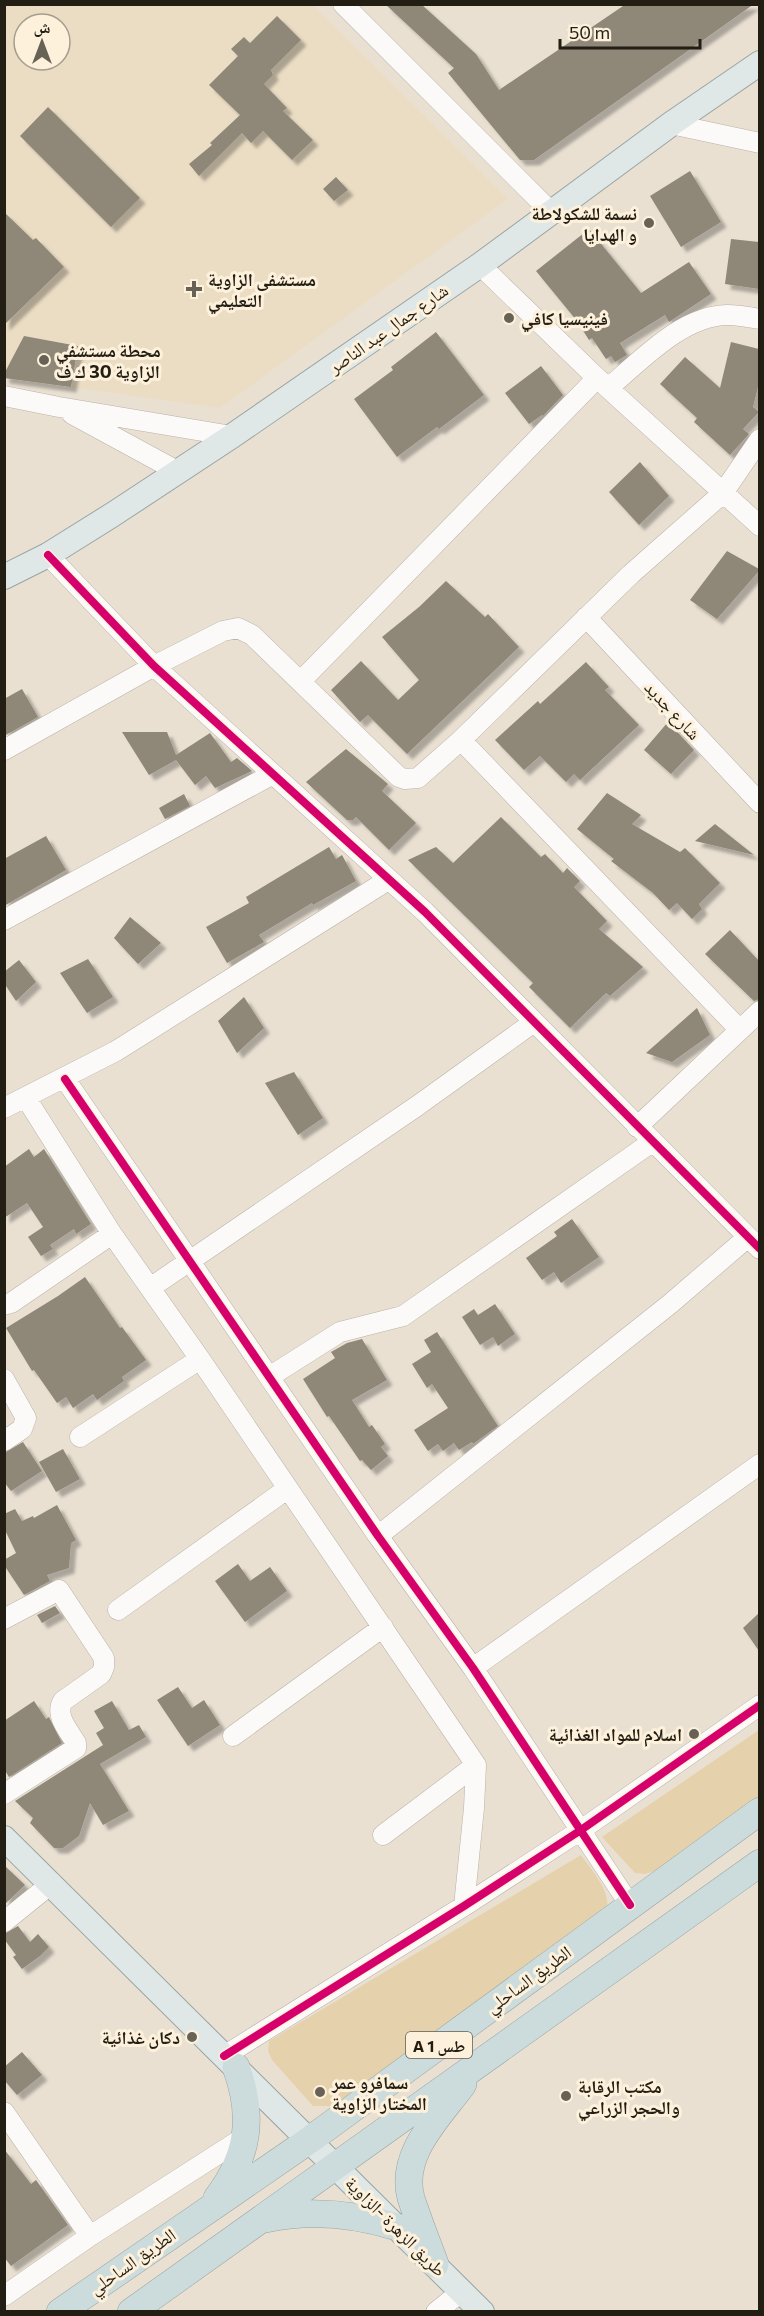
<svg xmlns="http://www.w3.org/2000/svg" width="764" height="2316" viewBox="0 0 764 2316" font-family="Commissioner,'Noto Naskh Arabic',sans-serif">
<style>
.built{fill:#ebddc4;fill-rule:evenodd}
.green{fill:#e6d1ad}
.building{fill:#8f8778;filter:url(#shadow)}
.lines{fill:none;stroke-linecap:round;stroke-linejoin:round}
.minor-casing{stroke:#b9b2a7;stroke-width:21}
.major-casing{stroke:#98a5a2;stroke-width:26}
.highway-casing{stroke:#98a5a2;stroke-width:28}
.minor{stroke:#fcfaf8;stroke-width:20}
.major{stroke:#e0e8e7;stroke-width:24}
.highway{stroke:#ccdbdc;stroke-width:27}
.cycleway-casing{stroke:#fdf1dc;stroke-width:11}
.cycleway{stroke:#d6006c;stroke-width:8}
.poi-dot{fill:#686256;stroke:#fdf1dc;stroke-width:2}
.labels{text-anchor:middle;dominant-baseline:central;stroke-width:6;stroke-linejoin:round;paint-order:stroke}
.shield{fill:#fdf1dc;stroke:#645d50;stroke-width:1.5}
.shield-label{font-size:16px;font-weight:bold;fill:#231e14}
.poi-label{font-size:18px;font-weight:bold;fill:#231e14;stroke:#fdf1dc;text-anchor:start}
.street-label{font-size:18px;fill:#231e14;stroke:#fdf1dc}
</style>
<defs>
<filter id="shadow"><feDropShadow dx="5.5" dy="5.5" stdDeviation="1.5" flood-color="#0004"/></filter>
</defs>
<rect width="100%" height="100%" fill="#e9e0d2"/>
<path class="built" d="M5,5H313L508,199L220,408L5,378ZM24,24H60V60H24Z"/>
<path class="green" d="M759,1730V1797L655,1871L645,1874L635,1873L602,1837Z
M581,1855C594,1874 613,1892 606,1916L332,2106H313L272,2060L268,2051L269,2041Z"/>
<path class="building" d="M385,4H421L476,54L499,90L626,4H754L534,160H520L448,73L454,68Z
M277,16L301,40L271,70L273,75L264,84L287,108L283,111L313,140L292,160L263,131L251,143L242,133L199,176L189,164L212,145L210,143L240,115L209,85L238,56L231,49L244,37L250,43Z
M48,107L140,198L111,227L20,136Z
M690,171L721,222L681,247L650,196Z
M336,177L348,190L334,201L323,189Z
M4,212L33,240L36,238L64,267L4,325Z
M589,229L641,293L689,262L711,294L669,322L665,315L620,343L627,355L615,362L611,356L606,359L592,338L589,340L577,321L536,271Z
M731,239L759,242V289L725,284Z
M436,332L484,395L439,429L437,427L397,457L354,399L393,370L391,367Z
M24,336L78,346L71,387L4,378V374Z
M731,342L759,349V383L753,407L759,412L743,429L749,434L730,455L694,422L697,418L660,384L685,357L720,388Z
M541,366L563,395L543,416L542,415L529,424L505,393Z
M640,462L669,496L639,525L609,492Z
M727,551L759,569V571L717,619L690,600Z
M446,581L485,617L488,614L519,647L407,754L368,715L360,722L331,690L361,661L398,700L419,680L382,637L419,607Z
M586,662L609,687L605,690L639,725L580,780L574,774L566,782L540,756L524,770L495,740L538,701L540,704Z
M22,689L38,717L4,736V699Z
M668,722L694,750L671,774L644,750Z
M122,732H167L176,755L210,733L231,762L237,758L252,771L215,788L206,776L195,785L176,760L149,775Z
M346,749L388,784L382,791L416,823L389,850L356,817L353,820H347L306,782Z
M607,793L641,815L632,824L680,852L685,848L720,883L699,904L702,909L692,919L677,903L669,910L653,893L611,861L614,859L577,829Z
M184,794L190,806L165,819L159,808Z
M501,817L541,857L545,854L563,873L567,868L580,881L574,887L607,921L599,929L643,967L610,996L606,993L570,1028L529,987L533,983L408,860L436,847L453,863Z
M715,824L754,855L695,841Z
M46,836L66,870L4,906V859Z
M329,847L336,859L342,855L356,881L313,905L312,903L259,935L264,942L227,963L206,927L249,903L246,897Z
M130,917L161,943L138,964L114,938Z
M730,930L759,961V999L754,1001L705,954Z
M88,959L113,997L87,1013L60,973Z
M19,960L36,982L16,1001L4,983V972Z
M244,997L264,1028L237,1053L218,1021Z
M697,1008L710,1035L672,1062L646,1053Z
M294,1072L323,1118L298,1135L265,1083Z
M29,1149L34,1157L44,1149L91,1224L76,1234L74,1229L50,1245L53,1249L41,1256L28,1237L43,1227L27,1203L4,1218V1167Z
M572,1219L599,1257L561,1283L554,1272L542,1280L526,1258L557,1236L554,1232Z
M85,1277L120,1328L122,1327L146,1360L122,1377L124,1381L97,1400L93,1394L73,1408L66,1397L57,1403L34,1370L32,1371L6,1328L58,1296Z
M495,1304L515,1334L498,1346L493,1337L480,1345L462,1317L474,1309L478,1315Z
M437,1332L498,1426L473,1444L472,1442L459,1450L454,1443L443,1451L438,1444L428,1451L414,1430L448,1408L432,1384L427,1388L412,1364L431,1352L424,1340Z
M362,1339L387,1380L352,1400L369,1427L372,1425L385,1444L381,1447L388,1456L371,1470L362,1460L360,1461L329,1416L327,1417L303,1379L335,1358L331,1352L347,1343Z
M23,1442L42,1471L11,1491L4,1482V1453Z
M63,1449L80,1479L56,1492L39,1462Z
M57,1505L76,1540L71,1543L69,1568L47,1575L50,1581L24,1595L4,1565V1560L16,1553L4,1528V1514L15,1509L22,1521L33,1516L34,1518Z
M238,1564L250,1581L270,1567L287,1591L245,1622L215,1581Z
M55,1606L60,1613L42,1623L37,1615Z
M759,1613V1651L743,1628Z
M178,1687L192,1708L204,1700L220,1725L188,1746L157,1700Z
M34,1701L46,1719L49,1717L62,1743L9,1777L4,1769V1721Z
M112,1701L129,1730L139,1725L146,1737L100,1764L129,1811L103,1825L90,1803L79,1836L63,1848H54L30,1823L33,1818L15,1801L103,1745L96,1733L104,1728L94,1711Z
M4,1865L25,1885L4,1905Z
M18,1926L30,1942L38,1934L49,1947L40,1956L22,1969L13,1957L16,1955L4,1939V1934Z
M22,2052L42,2075L17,2095L4,2080V2067Z
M4,2149L31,2184L36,2180L68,2225L11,2266L4,2257Z"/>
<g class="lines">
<g class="minor-casing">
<path id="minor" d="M343,4L552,213
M671,124L760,143
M480,265L597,378L760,526
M608,388C641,361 681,316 727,315C738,315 749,317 760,319
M4,396L59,407L232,436
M72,414L177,471
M48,555L154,666L425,912L760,1249
M586,617L760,803
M301,681L597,378
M461,740L740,1030
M4,750L154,666L223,631L238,628L252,635L399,777L405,779L418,778L461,740L631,574L723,493L760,439
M4,920L273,774
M65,1079L378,1536L473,1668L630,1905
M26,1098L112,1234L200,1359L476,1765L474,1808L464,1906
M4,1108L116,1051L388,880
M637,1127L760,1011
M150,1288L417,1106L534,1022
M4,1305L11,1303L112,1234
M269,1377L340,1332L403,1316L652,1142
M4,1379L26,1418L22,1429L4,1441
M80,1437L200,1359
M378,1536L670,1304L748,1237
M118,1610L287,1489
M4,1619L59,1590L104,1658V1667L101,1674L63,1701C54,1715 69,1731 76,1743V1748L4,1794
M473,1668L760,1464
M233,1736L383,1627
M383,1835L476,1765
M4,1922L52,1883
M224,2056L464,1906L581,1830L760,1705
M4,2112L90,2236
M4,2296L90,2236L246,2136
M436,2312L461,2292"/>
</g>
<g class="major-casing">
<path id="major" d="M4,577L48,555L112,515L232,436L480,265L671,124L760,63
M4,1838L482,2312"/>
</g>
<g class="highway-casing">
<path id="highway" d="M217,2198C249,2156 254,2116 236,2067
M265,2219C311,2209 353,2213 397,2227
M435,2264C427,2242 418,2220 411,2198C399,2154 439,2117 463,2084
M60,2312L311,2139L760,1811
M131,2312L760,1863"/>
</g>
<use href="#minor" class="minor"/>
<use href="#major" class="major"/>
<use href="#highway" class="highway"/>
<g class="cycleway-casing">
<path id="cycleway" d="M48,555L154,666L425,912L760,1249
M65,1079L378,1536L473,1668L630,1905
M224,2056L464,1906L581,1830L760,1705"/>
</g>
<use href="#cycleway" class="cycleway"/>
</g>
<g class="poi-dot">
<circle cx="649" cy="223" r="6"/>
<path d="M191 280h6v6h6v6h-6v6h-6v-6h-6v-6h6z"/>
<circle cx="509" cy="318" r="6"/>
<circle cx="44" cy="360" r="6"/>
<circle cx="694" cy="1734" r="6"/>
<circle cx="192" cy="2037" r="6"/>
<circle cx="320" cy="2092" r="6"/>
<circle cx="566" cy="2096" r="6"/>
</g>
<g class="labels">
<rect class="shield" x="406" y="2032" width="66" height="26" rx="4.5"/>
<g class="shield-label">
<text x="439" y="2045">A 1 طس</text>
</g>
<g class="poi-label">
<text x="637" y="213" text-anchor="end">نسمة للشكولاطة<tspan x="637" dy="21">و الهدايا</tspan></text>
<text x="208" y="279">مستشفى الزاوية<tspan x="208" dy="21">التعليمي</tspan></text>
<text x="521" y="318">فينيسيا كافي</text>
<text x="56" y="350">محطة مستشفي<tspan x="56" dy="21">الزاوية 30 ك ف</tspan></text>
<text x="682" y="1734" text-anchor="end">اسلام للمواد الغذائية</text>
<text x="180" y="2037" text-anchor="end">دكان غذائية</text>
<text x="332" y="2082">سمافرو عمر<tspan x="332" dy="21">المختار الزاوية</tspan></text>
<text x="578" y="2086">مكتب الرقابة<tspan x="578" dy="21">والحجر الزراعي</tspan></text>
</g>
<g class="street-label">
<text transform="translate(388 328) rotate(-35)">شارع جمال عبد الناصر</text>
<text transform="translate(673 710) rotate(47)">شارع جديد</text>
<text transform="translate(528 1979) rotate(-36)">الطريق الساحلي</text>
<text transform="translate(396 2226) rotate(45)">طريق الزهرة -الزاوية</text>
<text transform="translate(132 2261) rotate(-35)">الطريق الساحلي</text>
</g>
</g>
<rect width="764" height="2316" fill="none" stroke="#231e14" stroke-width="12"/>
<g transform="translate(42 42)"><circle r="28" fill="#fdf1dc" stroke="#a69d8c" stroke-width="1.5"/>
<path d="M0-4.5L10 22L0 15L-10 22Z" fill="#686256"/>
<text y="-9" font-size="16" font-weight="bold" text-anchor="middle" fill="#231e14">ش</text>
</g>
<path d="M560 39v9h140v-9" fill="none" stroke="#231e14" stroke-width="3"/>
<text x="569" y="39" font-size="18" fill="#231e14" stroke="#fdf1dc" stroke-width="4.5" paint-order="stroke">50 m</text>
</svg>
